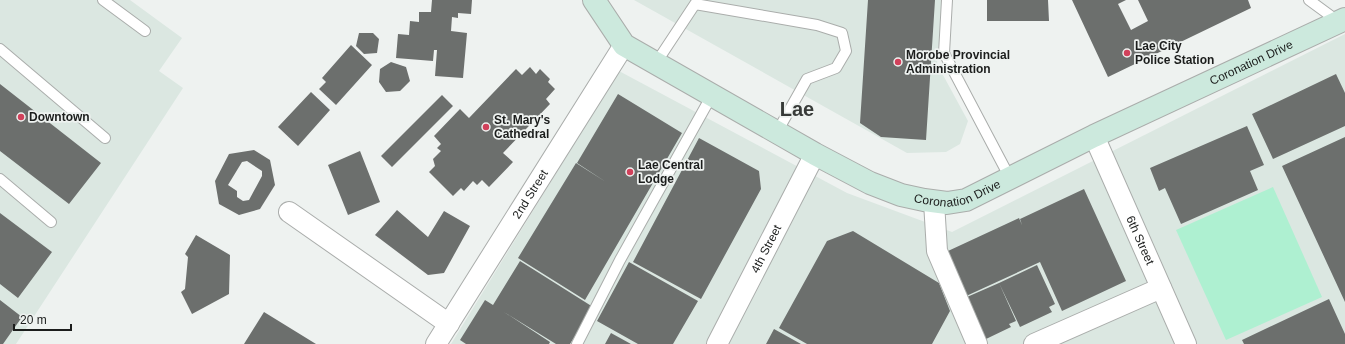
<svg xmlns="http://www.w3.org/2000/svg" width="1345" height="344" viewBox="0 0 1345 344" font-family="Arial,sans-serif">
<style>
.built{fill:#dbe7e1}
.green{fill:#aef0d1}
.building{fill:#6c6f6d;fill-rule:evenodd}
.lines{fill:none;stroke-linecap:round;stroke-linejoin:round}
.lane-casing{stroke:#aaadab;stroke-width:12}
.street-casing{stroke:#aaadab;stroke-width:22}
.secondary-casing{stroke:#aaadab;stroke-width:24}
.lane{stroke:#fff;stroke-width:10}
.street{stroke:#fff;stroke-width:20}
.secondary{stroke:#cce9dd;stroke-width:22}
.poi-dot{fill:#d1415b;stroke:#eef2f0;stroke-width:1.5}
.labels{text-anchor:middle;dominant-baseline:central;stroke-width:3.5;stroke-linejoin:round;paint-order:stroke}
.poi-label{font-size:12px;font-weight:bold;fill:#1b1d1c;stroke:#eef2f0;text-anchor:start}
.street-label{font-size:12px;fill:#1b1d1c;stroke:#eef2f0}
.town-label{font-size:20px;font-weight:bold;fill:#383b39;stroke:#eef2f0}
</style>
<rect width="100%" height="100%" fill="#eef2f0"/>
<path class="built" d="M0,0H130L182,38L159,71L183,88L16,344H0Z
M634,0H943L937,64L968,121L960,144L946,152L907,153Z
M1345,34V344H451L619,71L847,193L952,232Z"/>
<path class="green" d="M1273,187L1322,297L1226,340L1176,230Z"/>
<path class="building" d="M432,0H472L471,14L458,13V18L452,17L451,31L467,33L463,78L435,76L437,50H434L433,61L396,58L398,34L409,35L410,21L419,22V12H431Z
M868,0H935L926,140L881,137L860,123Z
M987,0H1048L1049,21H987Z
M1072,0H1126L1118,4L1131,30L1148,21L1138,0H1248L1251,8L1108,77Z
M359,33H373L379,39L377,53L364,54L356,46Z
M351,45L372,65L336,105L319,89L326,82L322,78Z
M391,62L406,67L410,81L400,91L386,92L379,82L380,69Z
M530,67L536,74L540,69L550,79L548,82L555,89L546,99L550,104L503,153L513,162L489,187L482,180L477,185L473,181L464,191L461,188L453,196L429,172L435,166L433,159L441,151L437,148L441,144L434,136L460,109L469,118L516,69L522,75Z
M1336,74L1345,93V126L1273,159L1252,114Z
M0,84L101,163L69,204L0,151Z
M311,92L330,110L298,146L278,127Z
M618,94L682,133L585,300L518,258L576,163L606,182L577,163Z
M442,95L453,106L392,167L381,156Z
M1247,126L1264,165L1250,171L1258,190L1181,224L1165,188L1159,191L1150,168Z
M1345,137V302L1282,166Z
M699,138L759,171L761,189L701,299L633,262Z
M254,150L270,160L275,185L260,209L239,215L219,204L215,181L229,154ZM247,161L262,171V176L249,200L243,201L237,197V191L228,185L242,162Z
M360,151L380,202L348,215L328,165Z
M1084,189L1126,281L1062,311L1040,262L964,297L947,260L948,251L1019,218L1022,225L1020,219Z
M397,210L428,237L444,211L470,226L444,273L428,275L375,235Z
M0,213L52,252L18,298L0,284Z
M853,231L939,283L950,311L932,344H807L779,328L827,241Z
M196,235L230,255L229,294L192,314L181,292L185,289L188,257L185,254Z
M520,261L593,307L570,344H556L504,312L550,342L549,344H466L460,340L485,300L493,305Z
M629,262L698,301L673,344H638L597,321Z
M1037,265L1055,304L1049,307L1052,312L1020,327L999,283Z
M999,283L1016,321L1009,324L1011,327L986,339L967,297Z
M1329,299L1345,334V344H1244L1242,340Z
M0,300L22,317L3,344H0Z
M264,312L316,344H244Z
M774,329L801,344H766Z
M611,333L631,344H605Z"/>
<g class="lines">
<g class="lane-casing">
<path id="lane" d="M103,0L145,31
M947,0L944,53L1010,178
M1309,0L1339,22
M0,49L105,138
M656,63L695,4L817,25L842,33L846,51L836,68L807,79L777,132
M0,179L51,222
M577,344L620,260L712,95"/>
</g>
<g class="street-casing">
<g id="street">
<path id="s1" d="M1094,136L1186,344"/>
<path d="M934,202L937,251L977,344"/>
<path d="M289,212L449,324"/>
<path id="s2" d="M436,344L624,45"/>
<path id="s3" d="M717,344L815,154"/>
<path d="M1034,344L1161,288"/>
</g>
</g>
<g class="secondary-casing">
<g id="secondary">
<path id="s4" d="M594,0L624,45L815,154L870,183L901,195L924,200L947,203L966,200L1094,136L1345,19"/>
</g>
</g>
<use href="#lane" class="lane"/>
<use href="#street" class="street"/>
<use href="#secondary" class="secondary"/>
</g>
<g class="poi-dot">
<circle cx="1127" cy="53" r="4"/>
<circle cx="898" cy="62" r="4"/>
<circle cx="21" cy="117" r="4"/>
<circle cx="486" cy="127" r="4"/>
<circle cx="630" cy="172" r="4"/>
</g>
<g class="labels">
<g class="poi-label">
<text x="1135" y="46">Lae City<tspan x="1135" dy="14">Police Station</tspan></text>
<text x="906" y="55">Morobe Provincial<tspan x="906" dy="14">Administration</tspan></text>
<text x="29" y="117">Downtown</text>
<text x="494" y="120">St. Mary's<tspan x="494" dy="14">Cathedral</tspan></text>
<text x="638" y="165">Lae Central<tspan x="638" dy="14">Lodge</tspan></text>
</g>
<g class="street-label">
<text stroke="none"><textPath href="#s4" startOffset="752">Coronation Drive</textPath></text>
<text stroke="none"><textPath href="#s4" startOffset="428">Coronation Drive</textPath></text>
<text stroke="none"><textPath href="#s2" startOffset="177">2nd Street</textPath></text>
<text stroke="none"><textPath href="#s1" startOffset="114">6th Street</textPath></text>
<text stroke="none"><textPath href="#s3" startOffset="107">4th Street</textPath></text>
</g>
<g class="town-label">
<text x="797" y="109">Lae</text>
</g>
</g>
<path d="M14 324v6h57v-6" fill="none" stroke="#1b1d1c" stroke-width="2"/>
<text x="20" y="324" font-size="12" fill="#1b1d1c" stroke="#eef2f0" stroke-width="3" paint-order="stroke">20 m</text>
</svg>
